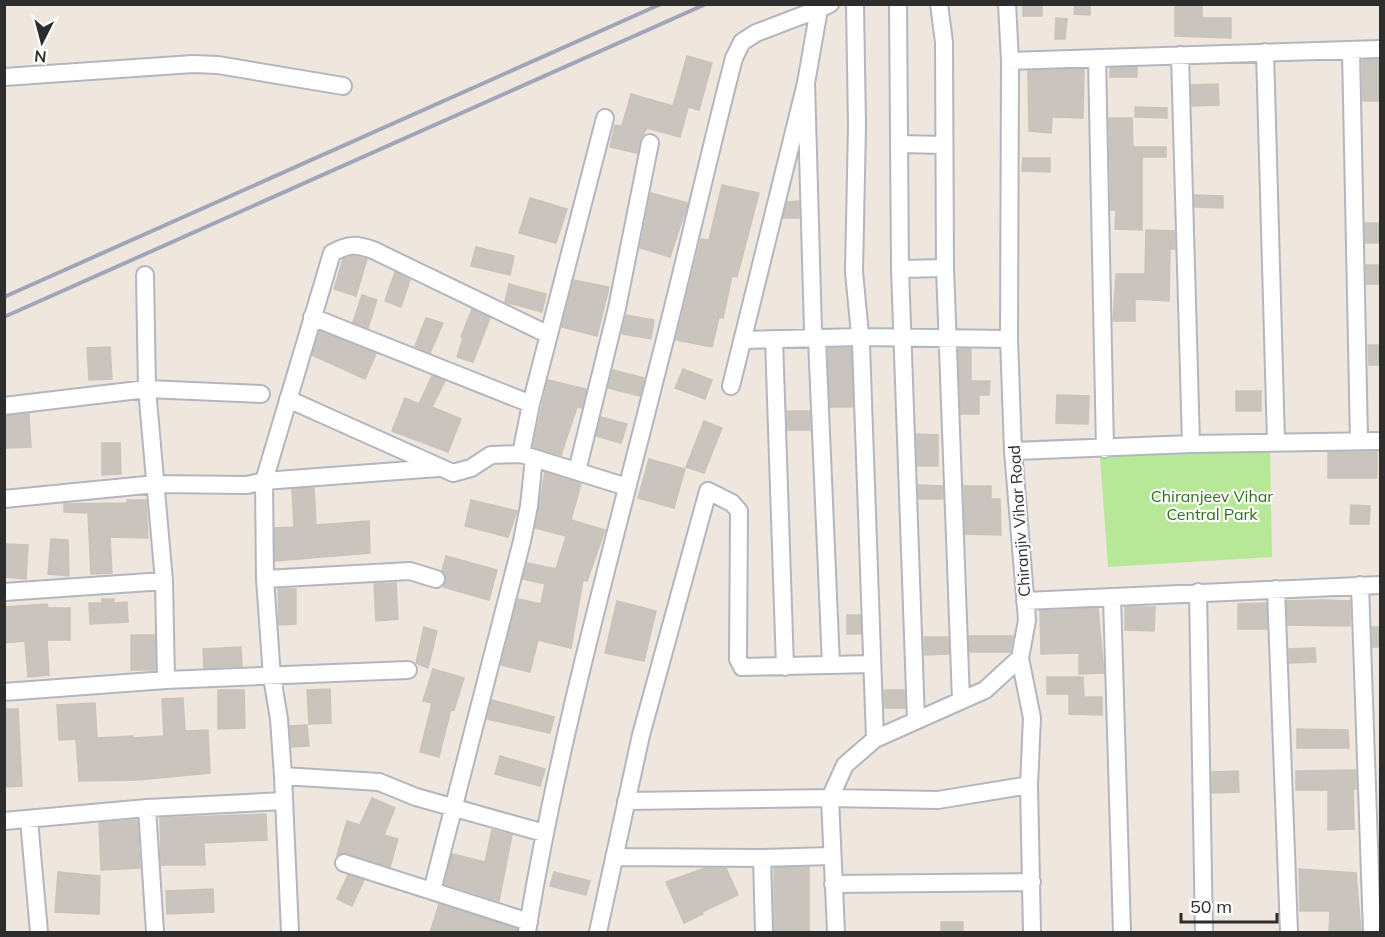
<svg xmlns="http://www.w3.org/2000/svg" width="1385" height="937" viewBox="0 0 1385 937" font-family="Mulish,sans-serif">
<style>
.green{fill:#b7e898}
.building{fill:#cac4be;stroke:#cbc3b7;stroke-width:1.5}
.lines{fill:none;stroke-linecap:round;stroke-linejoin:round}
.minor-casing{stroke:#b2b6c1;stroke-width:20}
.minor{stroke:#fff;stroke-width:16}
.rail{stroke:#a0a5b8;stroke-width:4}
.labels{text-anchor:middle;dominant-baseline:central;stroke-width:4.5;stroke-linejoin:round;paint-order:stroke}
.park-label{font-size:16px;fill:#2d7016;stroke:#fff}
.street-label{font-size:16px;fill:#2d2d2d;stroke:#fff}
</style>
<rect width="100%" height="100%" fill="#efe7de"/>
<path class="green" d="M1270,446L1272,557L1108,567L1100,457Z"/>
<path class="building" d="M1023,4H1042V16H1023Z
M1075,4H1090V15L1074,14Z
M1175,4H1202V17L1205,18H1231V38L1175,36Z
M1056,18L1067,19L1065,39H1055Z
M687,56L712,63L699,110L688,107L680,137L647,128L640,140L637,153L610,147L615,125L622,126L631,94L673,106Z
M1380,59V101H1363L1362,60Z
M1137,67V77H1110V68Z
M1084,69L1083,118L1052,117L1051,133L1029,131L1028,71Z
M1218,84L1219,105L1192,106L1191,85Z
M1135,107L1167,108V118L1135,117Z
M1109,118H1132L1133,147H1166V157H1142V230L1115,229L1116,210H1111Z
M1023,158H1050V172L1022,171Z
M722,185L759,193L737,277L732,276L723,318L719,317L712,347L676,340L701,239L709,240Z
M651,193L688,203L670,257L640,248Z
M1194,195L1223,196V208L1195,207Z
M530,198L567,209L556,243L519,233Z
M799,201V218H783L787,202Z
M1365,223H1380V243H1365Z
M1146,230L1174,231L1175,249H1170L1169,301L1135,299V321H1113L1116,274H1145Z
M476,247L514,256L510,275L471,266Z
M353,256L367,259L356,296L334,289L343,259Z
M1366,265H1380V284H1366Z
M395,272L410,280L401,307L385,301Z
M574,280L609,287L597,336L562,327Z
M509,284L546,294L542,312L505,302Z
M362,295L377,300L368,328L353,322Z
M472,309L490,318L473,362L457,357L463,338L461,337Z
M626,315L654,320L651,339L622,334Z
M426,318L443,323L430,353L415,346Z
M320,331L376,354L365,379L312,355Z
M1368,345H1380V365H1369Z
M110,347L112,379L89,380L87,348Z
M828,348H851L853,407H830Z
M958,349H971V381H990L989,395H979V414H961Z
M683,369L712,380L705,399L675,388Z
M613,370L644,378L640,396L608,388Z
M432,376L445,381L432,407L461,419L448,452L392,431L405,398L419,404Z
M548,380L586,389L582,408L577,407L561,455L533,447Z
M1236,391H1261V411H1236Z
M1057,395L1089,396L1088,424L1056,423Z
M787,411H810V430H788Z
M29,414L31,447L7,448L5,416Z
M601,417L627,424L621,443L596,436Z
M704,421L722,428L704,473L686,467Z
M917,434L938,435V466H917Z
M102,443H120L121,474L102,475Z
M1328,452H1377V478H1328Z
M649,459L685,469L674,508L638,498Z
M545,472L581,484L571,520L605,530L587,581L583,580L571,648L538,640L530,672L501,665L518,599L541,604L545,584L523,579L527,563L556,569L565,540L566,536L535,528Z
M918,485L943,486V499H919Z
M964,486H991V499H1000L1001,535L965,534Z
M314,488L316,525L369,521L370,553L275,561V528L294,527L292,489Z
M127,500H146L148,538L110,537L112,573L91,574L88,513L64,512V504L127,503Z
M471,500L517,511L508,537L465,526Z
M1351,505L1370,506L1369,524H1350Z
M51,539L68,540L69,576L48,574Z
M4,544L28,545L26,579L4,577Z
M446,556L497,570L489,600L443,587L446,577L442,571Z
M396,583L398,619L376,621L374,584Z
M278,589H296V624L279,625Z
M102,599H114V603L127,602L128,622L90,624L89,603H102Z
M1321,600L1350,601V626L1288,625L1287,601Z
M617,601L656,611L644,661L605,653Z
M1266,603L1267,629H1238V604Z
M47,604L48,608H70V640H47L49,675L28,677L25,641L4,643V607Z
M1125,607H1155L1154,631L1125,630Z
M1098,608L1104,673L1079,674V653L1041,654L1040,611Z
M847,615H860L861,634H847Z
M424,627L437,631L428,668L416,663Z
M1372,627H1380V647H1373Z
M131,635H155V670H131Z
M969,636H1013L1010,652H970Z
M924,637H948L949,654L924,655Z
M241,647L242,666L204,668L203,649Z
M1315,648L1316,662L1289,663V649Z
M433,669L464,678L454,710L451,709L439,757L420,752L432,703L423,701Z
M1047,677H1083L1084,697H1102V715L1069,714V694H1047Z
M330,689L331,723L309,724L307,690Z
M218,690H244L245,728L218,729Z
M884,690H904L905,708H884Z
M183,698L185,731L208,730L210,773L138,780L79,781L76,739L59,740L57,705L95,703L97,738L133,736V738L164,736L162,699Z
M492,700L554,717L550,733L487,719Z
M4,709H18L22,786L4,787Z
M307,725L309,746L292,747L290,726Z
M1297,729L1348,730L1349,748H1297Z
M500,756L545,769L540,786L495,774Z
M1356,770V789H1353L1354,829L1328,830V790H1296V771Z
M1238,771L1239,792L1212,793V772Z
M372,798L395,808L384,835L398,839L390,867L347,853L337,855L347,821L360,825Z
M266,814L267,840L204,843L205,865H161L160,818Z
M137,820L140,868L101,870L99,823Z
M492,830L512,835L499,901L445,884L452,854L485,862Z
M809,867V932H774V868Z
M705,868H726L738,895L702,912L703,914L684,923L666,882Z
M1299,869L1356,873L1361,932H1329L1330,911H1300Z
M58,872L100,876L99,914L55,912Z
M554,872L590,881L586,895L550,886Z
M348,875L364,880L352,906L337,899Z
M213,889L214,912L167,914L166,891Z
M439,904L517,929V933H430Z
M941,922H963V933H941Z"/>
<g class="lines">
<g class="minor-casing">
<path id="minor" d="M855,4L857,126L854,272L861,345L875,739
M898,4L900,269L916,720
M939,4L944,42L945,268L961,700
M1351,50L1359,441
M1265,52L1276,442
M1180,55L1191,444
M1097,58L1105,449
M1010,61L1380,49
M4,77L193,64L218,65L343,86
M806,83L813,330L817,339L831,665
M900,144L944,145
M900,269L945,268
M145,275L147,389L164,581L166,680
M312,317L531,404
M774,339L785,667
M744,340L860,337L1009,339
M731,386L806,83L819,9L830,4
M288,399L453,473L471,468L491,455L521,454L627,487
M4,406L147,389L261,394
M1013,451L1191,444L1380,441
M521,454L531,404L605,118
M438,468L264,481L332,253C348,244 356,244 373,250L549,335
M577,471L617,308L650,143
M4,499L156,484L247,485L264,481L265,579L272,677L279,719L283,776L290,932
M265,579L410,571L436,579
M1360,585L1372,932
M1276,589L1289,932
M4,592L164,581
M1198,592L1204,932
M1112,597L1122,932
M1025,601L1380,585
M1020,658L1032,718L1029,785L1032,932
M4,692L166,680L408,670
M283,776L379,782L416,797L544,833
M626,801L830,798L938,800L1029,785
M147,808L155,932
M29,820L39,932
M4,821L147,808L284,801
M614,857L762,858L831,856
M762,858L764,932
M344,863L529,922
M833,884L1032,882
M432,891L522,541L529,506L534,458
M527,932C558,742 610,558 657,371C684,267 707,162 734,58L742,42L756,33L819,9
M598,932L641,735L708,491L732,503L739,511L738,659L742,667L872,664
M836,932L830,798L845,765L875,739L985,690L1020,658L1027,620L1013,451L1009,339L1010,61L1007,4"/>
</g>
<use href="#minor" class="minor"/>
<path class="rail" d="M4,297L661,4
M4,317L706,4"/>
</g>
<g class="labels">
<g class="park-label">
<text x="1212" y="496">Chiranjeev Vihar<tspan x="1212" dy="18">Central Park</tspan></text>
</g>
<g class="street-label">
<text transform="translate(1019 521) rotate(-94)">Chiranjiv Vihar Road</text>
</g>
</g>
<rect width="1385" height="937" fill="none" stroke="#2d2d2d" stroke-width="12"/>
<g transform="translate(42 42) rotate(186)" stroke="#ffffff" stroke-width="4.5" paint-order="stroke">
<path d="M0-4.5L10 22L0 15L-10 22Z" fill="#2d2d2d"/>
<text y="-9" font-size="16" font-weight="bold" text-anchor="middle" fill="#2d2d2d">N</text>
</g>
<path d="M1181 913v9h96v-9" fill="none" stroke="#2d2d2d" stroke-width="3"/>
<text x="1190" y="913" font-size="18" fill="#2d2d2d" stroke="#ffffff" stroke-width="4.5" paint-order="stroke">50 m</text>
</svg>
